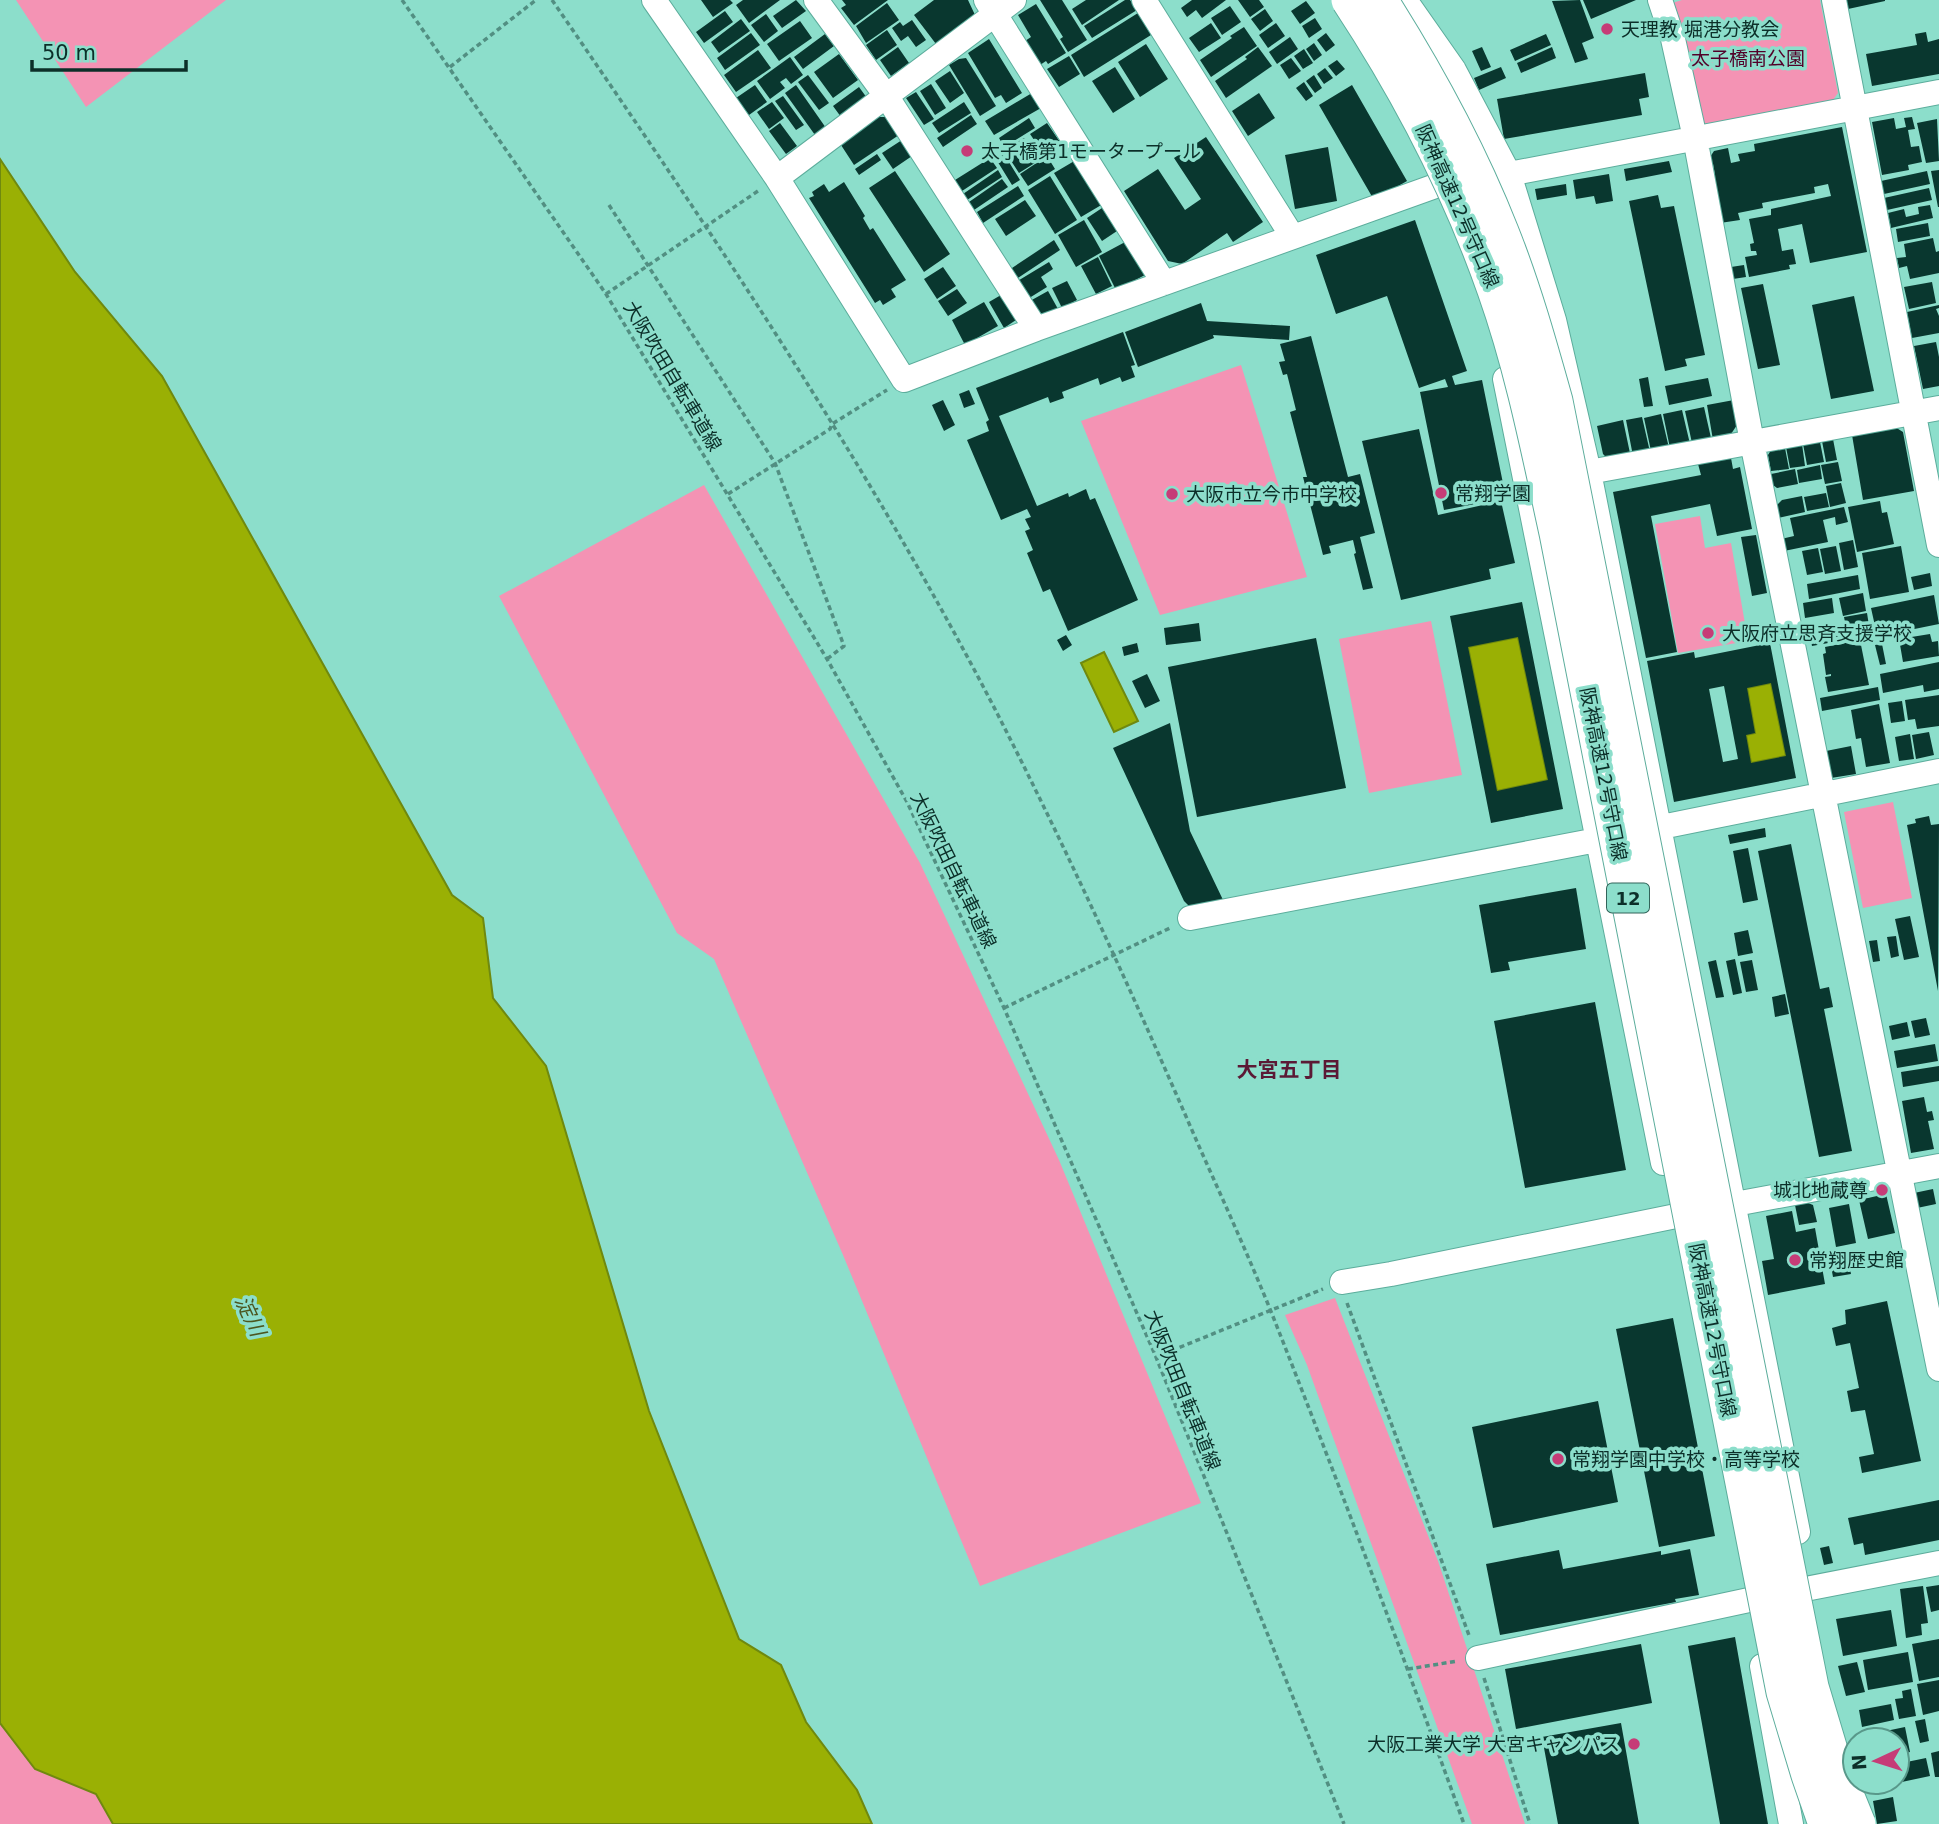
<svg xmlns="http://www.w3.org/2000/svg" width="1939" height="1824" viewBox="0 0 1939 1824" font-family="'DejaVu Sans','Noto Sans JP',sans-serif">
<style>
.green{fill:#f493b4}
.water{fill:#9ab004;stroke:#6f890f;stroke-width:2}
.building{fill:#09372f;fill-rule:evenodd}
.lines{fill:none;stroke-linecap:round;stroke-linejoin:round}
.minor-casing{stroke:#5cad9c;stroke-width:26}
.path{stroke:#528f82;stroke-width:3.5;stroke-dasharray:5 3.5;stroke-linecap:butt}
.minor{stroke:#fff;stroke-width:24}
.highway-bridge-casing{stroke:#5cad9c;stroke-width:37;stroke-linecap:butt}
.highway-bridge{stroke:#fff;stroke-width:35}
.poi-dot{fill:#c63c77;stroke:#8cdecb;stroke-width:2.5}
.labels{text-anchor:middle;dominant-baseline:central;stroke-width:7;stroke-linejoin:round;paint-order:stroke}
.shield{fill:#8cdecb;stroke:#32645a;stroke-width:2}
.shield-label{font-size:18px;font-weight:bold;fill:#0c2f29}
.poi-label{font-size:19px;fill:#0c2f29;stroke:#8cdecb;text-anchor:start}
.park-label{font-size:19px;fill:#520029;stroke:#8cdecb}
.street-label{font-size:19px;fill:#0c2f29;stroke:#8cdecb}
.neighbourhood-label{font-size:21px;font-weight:bold;fill:#5b1935;stroke:#8cdecb}
.water-label{font-size:21px;font-style:italic;fill:#4c561f;stroke:#8cdecb}
</style>
<rect width="100%" height="100%" fill="#8cdecb"/>
<path class="green" d="M16,0H226L86,107Z
M1682,0H1820L1838,93L1833,100L1707,125L1701,120L1672,3Z
M1241,365L1307,577L1160,615L1081,421Z
M704,485L920,863L1059,1160L1201,1503L980,1586L843,1255L714,959L677,933L499,596Z
M1700,516L1705,548L1731,543L1748,641L1678,653L1655,524Z
M1431,621L1462,775L1369,793L1339,639Z
M1893,802L1912,898L1863,908L1844,812Z
M1335,1298L1438,1561L1525,1824H1472L1307,1365L1285,1315Z
M0,1723L35,1769L96,1794L113,1824H0Z"/>
<path class="water" d="M0,159L75,272L162,376L452,895L483,918L493,998L546,1066L649,1411L739,1639L781,1665L806,1722L857,1790L872,1824H113L96,1794L35,1769L0,1723Z
M1518,637L1548,780L1497,791L1468,647Z
M1104,652L1138,721L1114,732L1081,663Z
M1771,683L1786,756L1751,763L1746,735L1755,733L1747,688Z"/>
<path class="building" d="M701,0H730L733,3L713,17Z
M743,0H780L749,23L736,5Z
M796,0L806,11L782,28L773,16Z
M842,0H888L854,25L841,8L846,5Z
M934,0H968L975,15L936,44L914,15Z
M1040,0H1062L1087,40L1068,52L1060,39L1063,37Z
M1086,0H1119L1082,25L1072,9Z
M1125,0H1130L1137,10L1092,38L1084,26Z
M1192,0H1226L1202,18L1196,10L1187,17L1181,8Z
M1238,0H1259L1264,7L1250,17Z
M1580,0L1594,38L1582,43L1588,59L1575,63L1552,1Z
M1583,0H1636L1591,19Z
M1846,0H1885V1L1848,9Z
M1306,1L1315,13L1300,24L1291,11Z
M887,3L899,20L866,43L856,26Z
M1036,4L1066,53L1048,64L1046,61L1040,65L1025,41L1031,37L1018,15Z
M1230,6L1241,22L1222,35L1211,18Z
M1265,9L1273,21L1260,31L1251,19Z
M725,11L733,22L704,43L696,32Z
M1138,13L1151,35L1084,77L1071,55Z
M766,14L778,31L764,42L751,25Z
M1315,18L1322,29L1309,38L1302,26Z
M741,19L750,31L719,53L711,42Z
M912,20L926,40L916,47L908,36L901,41L892,28L900,22L903,26Z
M800,21L812,38L779,61L767,44Z
M1211,23L1221,38L1199,52L1189,38Z
M1276,23L1285,36L1268,48L1259,35Z
M1244,27L1257,46L1211,77L1200,60L1232,38L1230,36Z
M887,30L897,45L876,60L866,45Z
M1926,32L1928,42L1939,39V74L1872,86L1866,54L1917,45L1915,34Z
M751,33L760,45L725,70L717,58Z
M1326,33L1335,45L1326,52L1317,40Z
M825,34L834,46L803,69L794,57Z
M1546,34L1551,45L1515,61L1510,50Z
M1290,37L1298,49L1277,64L1269,52Z
M989,39L1022,93L1006,103L1001,95L995,98L968,53Z
M1314,43L1322,55L1314,61L1306,49Z
M1146,44L1168,79L1140,97L1118,62Z
M898,47L909,63L891,76L880,60Z
M1258,47L1272,66L1226,98L1215,81L1247,59L1245,57Z
M1482,47L1491,67L1481,71L1472,51Z
M1552,47L1556,58L1521,73L1517,63Z
M1304,49L1313,63L1303,69L1294,56Z
M758,50L771,68L736,92L724,75Z
M839,54L858,80L833,98L814,72Z
M1069,56L1080,74L1059,87L1047,69Z
M790,57L803,75L791,84L786,78L780,82L785,88L770,99L757,81Z
M966,58L996,106L980,116L949,65L959,59Z
M1291,58L1301,71L1289,79L1280,65Z
M1337,60L1345,69L1336,76L1328,66Z
M1115,67L1135,99L1113,113L1092,81Z
M1501,67L1506,78L1479,90L1474,78Z
M1325,68L1333,78L1324,84L1317,74Z
M950,71L964,93L950,103L935,81Z
M1645,73L1649,97L1639,99L1642,115L1504,139L1497,99Z
M808,75L829,103L819,110L798,82Z
M1314,75L1322,88L1315,93L1306,81Z
M1304,82L1313,96L1306,101L1296,88Z
M931,84L946,108L935,115L920,91Z
M755,85L767,102L749,115L736,98Z
M796,85L826,128L815,135L785,93Z
M1352,85L1407,181L1374,200L1319,105Z
M859,87L867,98L841,117L833,106Z
M916,92L934,119L924,125L906,98Z
M1032,93L1041,108L994,135L985,121Z
M1259,93L1275,118L1248,136L1232,111Z
M783,96L804,125L796,130L775,101Z
M772,102L784,118L769,129L757,112Z
M964,102L971,113L939,133L932,123Z
M971,115L977,124L943,147L937,138Z
M878,117H887L899,135L854,165L841,145Z
M1912,117L1915,129L1908,130L1911,147L1919,146L1922,162L1908,165L1909,170L1882,175L1872,122L1894,118L1896,129L1906,127L1904,118Z
M1029,118L1035,128L1004,147L999,138Z
M1937,119L1939,161L1926,163L1917,123Z
M780,123L797,146L786,154L769,131Z
M1047,123L1060,142L1043,153L1030,134Z
M1842,127L1867,252L1810,263L1802,224L1778,229L1782,251L1793,249L1796,264L1789,265L1790,269L1749,277L1745,257L1757,255L1756,251H1751L1750,244L1754,243L1749,219L1771,215V209L1831,196L1828,184L1814,187L1815,193L1762,203L1763,208L1738,213L1740,220L1720,223L1711,175H1715L1713,164L1709,165L1708,160L1714,151L1728,148L1731,163L1740,161L1738,154L1755,151L1754,144Z
M1206,137L1263,222L1233,242L1227,233L1182,264L1168,261L1124,191L1158,169L1185,210L1201,199L1174,158Z
M1024,138L1038,161L1019,173L1004,150Z
M902,140L912,156L893,169L882,153Z
M1328,147L1337,201L1295,209L1285,155Z
M877,154L881,160L859,175L855,169Z
M1004,154L1020,180L1012,185L996,159Z
M1047,156L1055,169L1028,186L1020,174Z
M990,158L997,168L962,191L955,180Z
M1076,160L1103,204L1081,217L1054,173Z
M1669,161L1672,172L1626,181L1624,169Z
M998,170L1002,177L967,200L963,194Z
M1939,170V207H1938L1931,171Z
M895,171L950,254L924,272L869,188Z
M1927,171L1930,184L1884,194L1881,181Z
M1609,174L1613,201L1596,204L1594,196L1576,199L1573,180Z
M1050,176L1077,220L1055,234L1028,190Z
M1002,179L1008,187L974,210L969,202Z
M844,182L865,216L863,218L870,230L873,228L906,280L891,289L896,297L883,305L880,300L875,303L809,198L814,196L812,192L824,184L829,192Z
M1566,184L1567,195L1537,200L1535,189Z
M1018,186L1024,196L983,223L977,212Z
M1929,188L1932,200L1887,210L1884,198Z
M1658,195L1661,208L1674,206L1705,355L1685,359L1687,366L1665,371L1629,201Z
M1025,200L1036,216L1006,236L995,219Z
M1930,205L1933,218L1891,228L1888,213L1904,209L1906,217L1919,214L1918,207Z
M1102,208L1117,231L1102,241L1087,218Z
M1084,220L1102,252L1076,267L1058,235Z
M1415,220L1467,371L1452,376L1455,385L1482,380L1506,498L1444,510L1420,392L1448,387L1445,379L1419,388L1387,296L1336,314L1316,255Z
M1928,223L1930,236L1898,242L1896,229Z
M1933,238L1936,252L1939,251V273L1910,279L1907,266L1899,268L1897,258L1906,257L1904,244Z
M1054,240L1060,250L1015,280L1009,270Z
M1127,241L1145,275L1116,290L1099,256Z
M1098,257L1112,286L1096,294L1081,266Z
M1049,262L1053,269L1041,277L1047,287L1026,300L1016,282Z
M1744,265L1746,277L1733,279L1731,267Z
M943,267L956,286L937,299L924,279Z
M1067,281L1077,300L1062,308L1052,288Z
M1932,282L1936,303L1909,309L1904,287Z
M1763,284L1780,365L1758,369L1741,288Z
M957,289L967,303L948,316L938,301Z
M1048,291L1058,309L1047,314L1037,313L1030,301Z
M1001,295L1016,320L1004,328L989,302Z
M1854,296L1874,391L1831,399L1812,305Z
M984,302L998,326L965,345L952,320Z
M1201,303L1207,321L1290,326L1289,340L1213,335L1214,338L1138,367L1125,332Z
M1939,305V308L1936,309L1939,316V333L1912,338L1907,312Z
M1123,332L1135,365L1131,366L1135,377L1122,382L1120,377L1100,385L1098,378L1062,392L1064,398L1050,403L1048,397L999,416L1037,506L1068,493L1069,497L1086,489L1090,500L1095,498L1138,600L1068,631L1050,589L1043,592L1027,553L1033,550L1025,531L1030,529L1025,519L1031,517L1027,509L1001,520L967,440L989,431L986,422L989,420L976,388Z
M1311,336L1348,477L1360,474L1375,533L1360,537L1373,588L1363,590L1354,554L1356,553L1353,540L1329,546L1331,553L1323,555L1303,477H1307L1290,412L1296,410L1287,374L1283,375L1279,362L1285,361L1280,344Z
M1936,342L1939,357V386L1923,389L1914,346Z
M1648,377L1653,406L1644,407L1639,379Z
M1708,378L1712,396L1669,405L1665,386Z
M969,390L975,404L964,408L959,394Z
M943,400L955,425L944,431L932,405Z
M1734,400L1737,425L1729,437L1713,440L1707,405Z
M1704,407L1711,438L1692,443L1685,411Z
M1682,410L1690,444L1670,448L1663,414Z
M1661,414L1669,448L1651,451L1644,418Z
M1642,417L1650,452L1633,456L1626,420Z
M1623,420L1631,458L1610,461L1603,454L1597,426Z
M1895,427L1903,432L1914,491L1863,500L1852,435Z
M1419,429L1438,515L1501,501L1515,563L1489,569L1491,579L1401,600L1362,441Z
M1833,439L1837,460L1826,462L1822,441Z
M1820,442L1824,462L1807,465L1803,444Z
M1802,444L1805,466L1790,468L1786,447Z
M1785,448L1789,469L1771,471L1768,455L1771,450Z
M1731,458L1733,469L1740,467L1752,529L1717,536L1710,504L1651,516L1677,652L1646,658L1613,492L1701,475L1698,464Z
M1838,462L1842,481L1825,484L1821,465Z
M1820,465L1822,479L1799,483L1797,470Z
M1795,469L1798,484L1777,488L1773,485L1771,474Z
M1841,483L1846,503L1830,507L1826,486Z
M1826,493L1829,507L1807,511L1804,497Z
M1802,496L1805,512L1778,518L1776,506L1782,500Z
M1880,501L1882,513L1887,512L1894,544L1857,552L1848,507Z
M1844,507L1848,522L1836,525L1835,517L1823,520L1828,542L1784,551L1781,539L1794,536L1790,518Z
M1756,535L1767,593L1752,596L1741,537Z
M1853,540L1858,567L1844,570L1839,543Z
M1836,546L1841,571L1825,574L1820,549Z
M1901,546L1909,592L1870,599L1862,553Z
M1818,548L1823,572L1807,575L1802,551Z
M1930,573L1932,586L1914,590L1911,577Z
M1858,575L1860,589L1809,599L1807,584Z
M1863,593L1866,611L1843,616L1839,598Z
M1934,595L1939,624L1880,636L1878,626H1875L1871,608Z
M1832,598L1834,613L1805,618L1803,603Z
M1522,602L1563,809L1491,823L1450,616ZM1518,637L1548,780L1497,791L1468,647Z
M1867,613L1870,632L1848,637L1844,617Z
M1199,623L1201,641L1166,645L1164,628Z
M1836,626L1839,641L1812,646L1809,632Z
M1930,634L1932,642L1938,641L1939,656L1903,662L1899,639Z
M1066,635L1072,645L1063,651L1057,640Z
M1316,638L1346,788L1197,817L1168,667Z
M1860,640L1869,685L1828,692L1825,677L1831,676V674L1826,675L1823,654L1826,653L1825,647Z
M1137,643L1139,652L1124,656L1122,647Z
M1770,643L1796,778L1674,802L1647,661L1694,652L1695,658ZM1771,683L1786,756L1751,763L1746,735L1755,733L1747,688ZM1724,686L1738,759L1723,762L1709,689Z
M1882,644L1886,664L1880,665L1875,645Z
M1939,662V689L1924,692L1923,685L1883,693L1880,674Z
M1147,674L1160,701L1145,708L1132,681Z
M1878,687L1880,700L1822,711L1820,698Z
M1939,695V726L1917,729L1915,719L1908,720L1905,700Z
M1902,701L1905,721L1891,723L1888,703Z
M1879,704L1890,763L1866,767L1861,738L1856,739L1851,710Z
M1170,723L1190,831L1224,902L1192,909L1184,901L1113,748Z
M1929,732L1934,755L1916,759L1912,735Z
M1910,734L1914,759L1899,761L1895,737Z
M1851,746L1856,774L1831,778L1826,751Z
M1929,816L1931,825L1939,824L1938,991L1907,825L1916,823L1915,819Z
M1765,828L1766,837L1730,844L1728,835Z
M1791,844L1820,989L1829,987L1833,1007L1824,1009L1852,1151L1819,1157L1758,851Z
M1748,848L1758,900L1743,903L1733,851Z
M1576,888L1586,949L1508,962L1510,970L1491,973L1479,905Z
M1910,916L1919,957L1904,960L1895,919Z
M1748,930L1753,953L1738,956L1734,933Z
M1896,936L1899,956L1891,958L1887,937Z
M1877,940L1880,961L1873,962L1869,941Z
M1735,959L1742,993L1733,995L1726,961Z
M1716,960L1724,997L1716,998L1708,962Z
M1752,960L1758,990L1746,992L1740,962Z
M1785,994L1789,1014L1775,1017L1772,997Z
M1595,1002L1626,1170L1525,1188L1494,1021Z
M1926,1018L1930,1035L1915,1038L1911,1021Z
M1907,1022L1910,1036L1892,1040L1889,1026Z
M1935,1044L1938,1061L1897,1068L1894,1051Z
M1939,1066V1081L1903,1087L1901,1072Z
M1924,1097L1927,1112L1932,1111L1934,1120L1928,1121L1934,1149L1911,1153L1902,1101Z
M1933,1189L1936,1204L1917,1208L1914,1193Z
M1886,1194L1895,1233L1868,1239L1859,1200Z
M1808,1203L1813,1205L1817,1222L1799,1225L1795,1205Z
M1849,1204L1856,1243L1836,1247L1829,1208Z
M1792,1211L1796,1232L1815,1228L1825,1284L1768,1295L1762,1261L1774,1259L1766,1216Z
M1847,1252L1851,1274L1833,1277L1829,1255Z
M1887,1301L1921,1461L1862,1473L1859,1457L1874,1454L1865,1410L1851,1412L1847,1391L1859,1388L1850,1343L1836,1346L1832,1328L1846,1324L1845,1310Z
M1673,1318L1715,1536L1659,1547L1616,1329Z
M1598,1401L1618,1502L1493,1528L1472,1427Z
M1939,1500V1540L1865,1555L1863,1543L1854,1545L1848,1518Z
M1829,1546L1833,1563L1824,1565L1820,1548Z
M1690,1549L1699,1595L1675,1599L1676,1602L1500,1635L1486,1564L1559,1550L1563,1569L1661,1551V1555Z
M1939,1585V1610L1931,1612L1926,1587Z
M1923,1586L1928,1623L1921,1624L1922,1635L1906,1638L1900,1589Z
M1891,1610L1897,1646L1843,1656L1836,1619Z
M1735,1637L1768,1824H1720L1688,1646Z
M1939,1639V1677L1919,1681L1912,1644Z
M1641,1644L1652,1703L1516,1729L1505,1669Z
M1908,1652L1913,1682L1868,1690L1863,1660Z
M1857,1662L1865,1692L1846,1696L1838,1666Z
M1939,1680V1711L1923,1715L1917,1684Z
M1911,1689L1916,1716L1899,1719L1895,1699L1903,1698L1902,1691Z
M1891,1704L1894,1720L1862,1727L1859,1710Z
M1925,1719L1929,1741L1920,1743L1915,1721Z
M1621,1723L1639,1824H1558L1542,1737Z
M1905,1727L1910,1752L1897,1755V1740H1857V1737Z
M1939,1751V1777H1935L1931,1753Z
M1926,1758L1930,1776L1897,1783V1764Z
M1893,1797L1897,1821L1877,1824L1873,1801Z"/>
<g class="lines">
<g class="minor-casing">
<path id="minor" d="M654,0L777,178L904,380L1036,329L1441,184L1509,174L1939,92
M816,0L887,97L1036,329
M986,0L1164,283
M1144,0L1292,236
M1405,0L1454,70L1509,174L1554,320L1589,472L1798,1532
M1660,0L1673,39L1695,138L1752,442L1939,1369
M1834,0L1939,545
M777,178L1014,0
M1505,379L1663,1163
M1589,472L1939,408
M1190,918L1597,840L1939,771
M1342,1282L1391,1274L1735,1204L1939,1166
M1478,1658L1749,1600L1939,1563
M1762,1666L1791,1824"/>
</g>
<path class="path" d="M402,0L606,294L827,659L907,802L1004,1008L1156,1357L1344,1824
M552,0C711,231 869,465 998,715C1070,856 1135,999 1198,1144C1223,1200 1249,1257 1272,1314C1339,1483 1402,1653 1464,1824
M450,67L536,0
M609,205L775,463L844,646L827,659
M606,294L758,191
M728,494L830,429L832,424L887,390
M1004,1008L1172,927
M1347,1303L1470,1638
M1156,1357L1323,1289
M1408,1669L1458,1661
M1484,1678L1530,1824"/>
<use href="#minor" class="minor"/>
<g class="highway-bridge-casing">
<path id="highway-bridge" d="M1349,0C1409,91 1459,187 1495,290C1523,369 1539,451 1557,533L1784,1692L1809,1775L1826,1824
M1380,0C1427,74 1469,151 1501,232C1523,287 1539,344 1555,401L1811,1687L1836,1770L1858,1824"/>
</g>
<use href="#highway-bridge" class="highway-bridge"/>
</g>
<g class="poi-dot">
<circle cx="1607" cy="29" r="7"/>
<circle cx="967" cy="151" r="7"/>
<circle cx="1441" cy="493" r="7"/>
<circle cx="1172" cy="494" r="7"/>
<circle cx="1708" cy="633" r="7"/>
<circle cx="1882" cy="1190" r="7"/>
<circle cx="1795" cy="1260" r="7"/>
<circle cx="1558" cy="1459" r="7"/>
<circle cx="1634" cy="1744" r="7"/>
</g>
<g class="labels">
<rect class="shield" x="1607" y="883.5" width="42" height="29" rx="5"/>
<g class="shield-label">
<text x="1628" y="898">12</text>
</g>
<g class="poi-label">
<text x="1621" y="29">天理教 堀港分教会</text>
<text x="981" y="151">太子橋第1モータープール</text>
<text x="1455" y="493">常翔学園</text>
<text x="1186" y="494">大阪市立今市中学校</text>
<text x="1722" y="633">大阪府立思斉支援学校</text>
<text x="1868" y="1190" text-anchor="end">城北地蔵尊</text>
<text x="1809" y="1260">常翔歴史館</text>
<text x="1572" y="1459">常翔学園中学校・高等学校</text>
<text x="1620" y="1744" text-anchor="end">大阪工業大学 大宮キャンパス</text>
</g>
<g class="park-label">
<text x="1748" y="58">太子橋南公園</text>
</g>
<g class="street-label">
<text transform="translate(1458 206) rotate(66)">阪神高速12号守口線</text>
<text transform="translate(673 376) rotate(59)">大阪吹田自転車道線</text>
<text transform="translate(1604 774) rotate(79)">阪神高速12号守口線</text>
<text transform="translate(954 870) rotate(64)">大阪吹田自転車道線</text>
<text transform="translate(1713 1330) rotate(79)">阪神高速12号守口線</text>
<text transform="translate(1183 1390) rotate(68)">大阪吹田自転車道線</text>
</g>
<g class="neighbourhood-label">
<text x="1289" y="1070">大宮五丁目</text>
</g>
<g class="water-label">
<text transform="translate(250 1316) rotate(65)">淀川</text>
</g>
</g>
<g transform="translate(1876 1761) rotate(266)"><circle r="33" fill="#8cdecb" stroke="#59988a" stroke-width="2"/>
<path d="M0-5L12 26L0 18L-12 26Z" fill="#c63c77"/>
<text y="-10" font-size="19" font-weight="bold" text-anchor="middle" fill="#0c2f29">N</text>
</g>
<path d="M32 60v10h154v-10" fill="none" stroke="#0c2f29" stroke-width="3.5"/>
<text x="42" y="60" font-size="21" fill="#0c2f29" stroke="#8cdecb" stroke-width="5" paint-order="stroke">50 m</text>
</svg>
